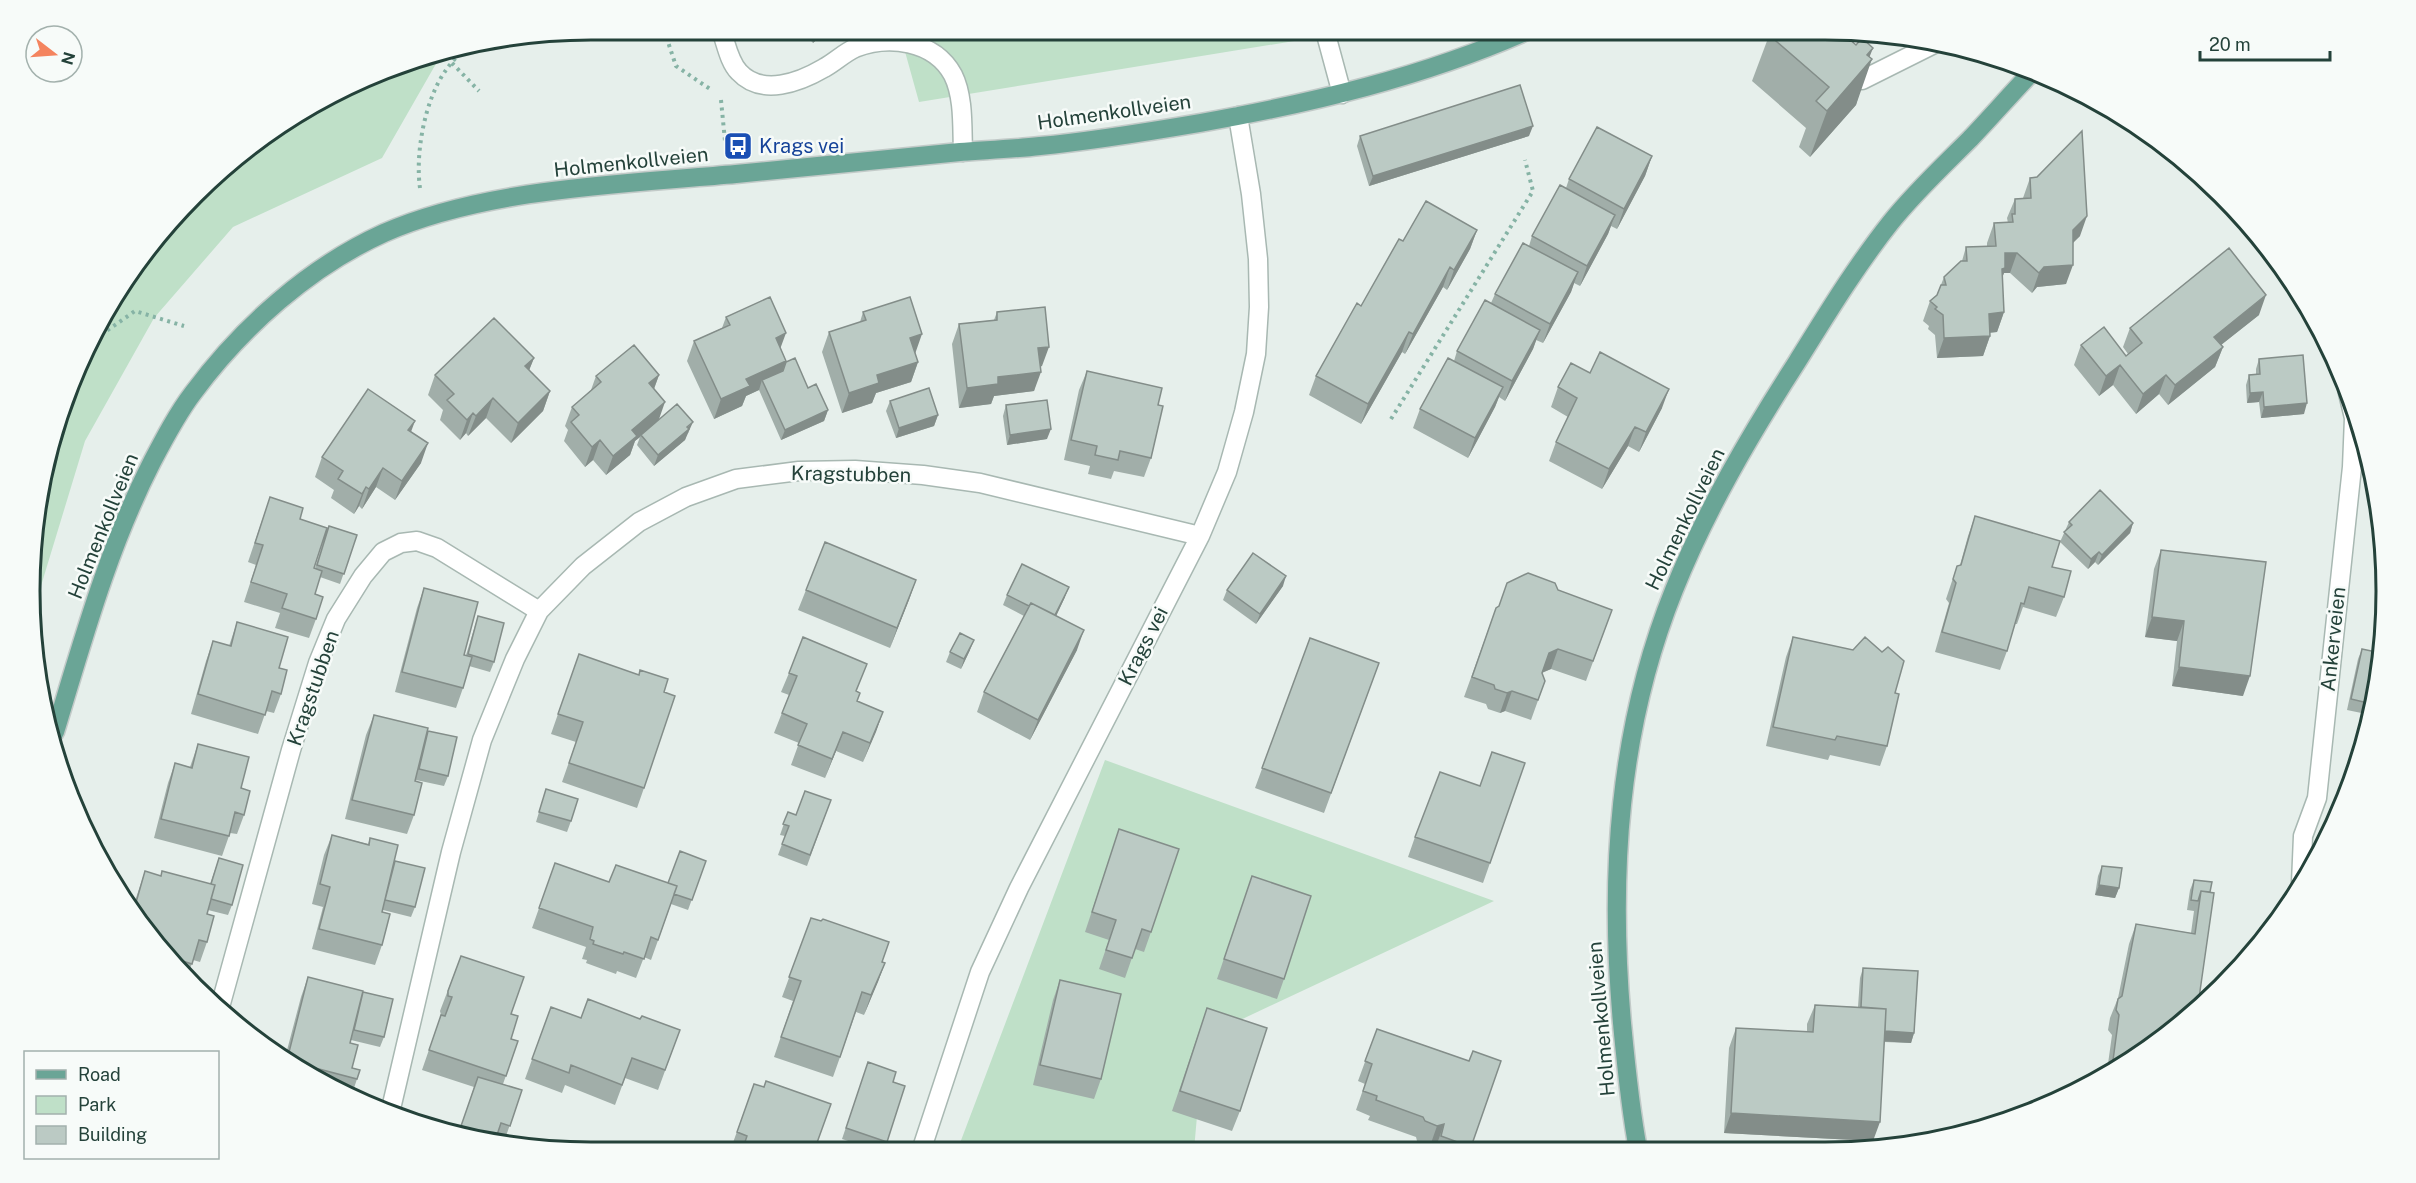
<svg xmlns="http://www.w3.org/2000/svg" width="2416" height="1183" viewBox="0 0 2416 1183" font-family="'Public Sans',sans-serif">
<style>
.green{fill:#bfe0c8}
.lines{fill:none;stroke-linecap:round;stroke-linejoin:round}
.minor-casing{stroke:#a8b8b2;stroke-width:21}
.major-casing{stroke:#c2cac8;stroke-width:21}
.path{stroke:#86b3a5;stroke-width:4;stroke-dasharray:3 4.5;stroke-linecap:butt}
.minor{stroke:#fff;stroke-width:18}
.major{stroke:#6aa596;stroke-width:18}
.wall{fill:#a1aea9}
.shaded-wall{fill:#838d89}
.building{fill:#bbcac4;stroke:#838d89;stroke-width:1.5}
.labels{text-anchor:middle;dominant-baseline:central;stroke-width:5;stroke-linejoin:round;paint-order:stroke}
.street-label{font-size:20px;fill:#24423a;stroke:#f7fbf9}
.transit-label{font-size:20px;fill:#164399;stroke:#f7fbf9;text-anchor:start}
.rim{fill:none;stroke:#24423a;stroke-width:3}
</style>
<rect width="100%" height="100%" fill="#e6efeb"/>
<path class="green" d="M899,30L1342,31L1343,33L919,102Z
M441,55L382,158L233,227L154,318L85,441L37,599L41,482L105,310L169,222L249,146L411,60Z
M1105,760L1494,901L1204,1037L1194,1150L957,1151Z"/>
<g class="lines">
<g class="minor-casing">
<path id="minor" d="M721,30C726,43 729,62 739,72C762,97 800,82 824,68C835,62 844,53 855,48C888,35 934,40 953,75C964,97 962,127 963,152
M1325,31L1342,94
M1862,80L1936,43
M2301,883L2303,836L2317,798L2352,467L2354,418L2348,393
M220,1007L291,750L318,663L336,619L363,576L383,552L401,543L417,541L437,548L539,611
M390,1113L451,852L482,740L515,659L539,611L583,566L639,522L686,497L736,479L799,471L855,470L923,475L980,483L1200,536
M921,1151L980,972L1019,888L1200,536L1227,472L1244,412L1256,354L1259,307L1258,259L1251,194L1238,116"/>
</g>
<g class="major-casing">
<path id="major" d="M55,732C83,640 108,548 152,462C164,439 177,414 193,393C242,327 309,267 384,233C486,188 625,184 736,174C811,167 885,159 960,152C987,150 1014,149 1040,146C1094,141 1147,132 1200,123C1312,103 1423,77 1527,31
M1638,1149C1630,1108 1626,1065 1622,1023C1609,876 1618,729 1674,590C1706,510 1750,435 1797,362C1827,314 1856,266 1891,222C1915,192 1943,166 1970,139C1991,117 2011,94 2032,72"/>
</g>
<path class="path" d="M664,30L676,66L710,89
M452,63L479,91
M721,100L725,141
M420,188C415,153 425,99 446,70C450,64 456,58 460,52
M95,339L135,311L184,326
M1391,419L1533,191L1525,160"/>
<use href="#minor" class="minor"/>
<use href="#major" class="major"/>
</g>
<path class="wall" d="M801,30H826L813,43Z
M1768,31H1861L1853,43L1869,57L1856,105L1810,157L1799,147L1806,128L1752,81L1770,33Z
M1360,136H1529L1369,186L1357,146Z
M1652,156L1645,176L1617,229L1611,226L1608,234L1580,286L1574,283L1571,292L1543,343L1536,340L1533,349L1505,401L1499,397L1495,407L1468,458L1413,428L1420,409L1454,361L1457,351L1491,303L1495,294L1529,246L1532,236L1566,188L1569,179Z
M2030,178L2080,236L2073,242L2066,284L2037,287L2032,293L2010,273H2004L2002,278L2004,312L1997,332L1990,333V336L1983,356L1937,358L1935,335L1928,329L1929,326L1923,321L1930,301L1937,295L1944,277L1962,261L1966,247L1987,246V243L1994,223H2008L2007,218L2015,199L2023,198Z
M1477,230L1470,249L1447,290L1443,287L1405,354L1402,352L1361,424L1309,395L1316,376L1403,241Z
M863,312L915,353L918,362L911,382L876,393L872,403L842,413L822,352L829,332L860,322Z
M997,312L1042,366L1040,367L1034,391L994,396L991,404L959,408L952,344L959,324L994,320Z
M2259,315L2221,345L2223,347L2215,367L2168,405L2159,394L2136,414L2113,385L2099,396L2074,365L2081,345L2126,356L2128,354L2123,347L2130,328Z
M726,317L781,349L786,361L828,410L824,421L781,440L759,390L746,396L742,406L714,419L687,361L694,341L722,328Z
M534,358L529,370L550,391L543,411L511,443L486,418L468,436L466,433L460,440L440,420L443,410L428,395L435,375Z
M2259,359L2304,414L2261,418L2259,402L2247,403L2246,385L2249,375L2256,374V369Z
M1087,371L1158,405L1151,458L1144,477L1114,471L1111,479L1088,474L1090,466L1064,460L1079,390Z
M1590,373L1662,408L1639,452L1628,446L1602,489L1549,461L1556,442L1568,417L1551,407L1558,387Z
M659,375L654,389L658,420L689,432L687,433L685,440L654,466L637,445L640,437L635,441L630,455L606,475L593,460L585,467L564,441L568,430L565,426L572,407L591,390L596,376Z
M890,401L938,415L934,426L896,438L886,411Z
M1006,405L1047,439L1007,445L1003,416Z
M411,432L421,463L395,500L376,487L362,509L359,506L354,514L331,498L334,490L315,477L322,457Z
M270,497L300,519L314,568H315L329,526L357,535L340,584L320,577L315,594L316,619L309,638L275,628L280,613L244,602L256,565L248,562Z
M1975,516L2052,567L2064,597L2056,617L2023,607L2017,624H2015L2007,651L2000,670L1935,652L1949,603L1946,599L1957,566L1960,565L1968,536Z
M2069,522L2133,523L2130,533L2098,565L2095,562L2088,569L2060,542Z
M2161,550L2243,696L2172,686L2177,641L2145,637L2154,569Z
M916,580L890,648L798,610L806,590Z
M1283,586L1256,624L1223,600L1227,590Z
M424,588L464,655H466L478,616L494,662L490,672L469,666L463,688L456,708L395,692L417,608Z
M1558,590L1612,610L1586,681L1551,669L1542,673L1545,681L1531,720L1505,711L1500,713L1488,709L1486,704L1464,697L1496,608Z
M1007,595L1065,597L1056,616L1077,650L1030,740L977,712L984,692L1024,616L1003,605Z
M237,622L279,668L281,694L274,713L266,711L258,734L191,714L206,661L213,641L229,646Z
M1793,637L1853,650L1895,693L1887,746L1880,766L1830,755L1828,760L1766,746L1786,657Z
M1310,638L1379,663L1324,813L1255,788Z
M2362,649L2381,653L2371,715L2347,710L2358,659Z
M970,650L961,669L946,662L950,652Z
M579,654L664,692L644,788L637,808L562,782L576,742L551,734Z
M789,673L857,692V701L883,712L863,762L836,751L825,778L791,765L799,743L774,733L789,695L781,692Z
M374,715L426,738L428,731L448,776L444,786L416,780L415,781L414,815L407,834L345,819L366,735Z
M198,744L241,788L244,815L237,834L230,833L222,856L154,838L168,783L175,763L190,767Z
M546,789L571,821L567,832L536,822Z
M831,800L807,866L778,855L785,836L780,835L788,812L796,815Z
M1119,829L1151,932L1144,952L1135,949L1125,978L1099,969L1109,940L1085,932Z
M332,835L368,844L370,838L392,869L395,861L415,907L411,917L383,910L382,945L375,965L312,949L323,907L312,904L324,855Z
M1415,837L1490,863L1483,883L1408,857Z
M219,858L232,905L228,915L208,910L207,914V942L200,962L193,960L187,978L134,904L145,871L160,876L210,884Z
M706,861L688,910L671,904L651,960L644,957L636,978L617,971L616,974L586,963L587,960L582,959L586,947L532,928L555,863L609,882L668,883Z
M2102,866L2119,888L2115,898L2095,895L2098,876Z
M1252,876L1284,979L1277,999L1217,979Z
M2194,880L2212,882L2166,1037L2107,1071L2112,1035L2108,1030L2110,1018L2118,998L2129,944L2136,924L2191,933L2194,911L2187,910L2190,890Z
M811,918L885,963L864,1015L856,1012L833,1077L774,1057L793,1001L782,997Z
M461,956L511,1014V1039L518,1041L503,1084L522,1090L506,1136L497,1133L494,1142L458,1136L474,1087L422,1070L441,1015L440,1011Z
M1863,968L1914,1033L1911,1043L1884,1042L1873,1141L1724,1133L1729,1048L1736,1028L1807,1032V1024L1815,1005L1858,1007L1860,978Z
M308,977L384,1037L380,1047L351,1040L350,1043L352,1068L360,1070L354,1088L343,1095L286,1054L301,997Z
M1060,980L1101,1079L1094,1099L1033,1085L1053,1000Z
M551,1007L581,1018L640,1019L680,1030L658,1090L625,1078L615,1105L565,1085L562,1093L525,1079Z
M1207,1008L1240,1111L1232,1131L1172,1111Z
M1377,1029L1469,1061H1501L1470,1149H1435L1437,1144L1430,1146L1417,1141L1416,1137L1368,1120L1370,1116L1356,1110L1365,1084L1358,1081Z
M868,1062L893,1082L905,1086L883,1151H879L842,1139Z
M754,1084L814,1151H730Z"/>
<path class="shaded-wall" d="M817,30H826L813,43Z
M1840,31L1863,32L1823,77Z
M1873,48L1866,66L1872,59L1856,105L1810,157L1827,111L1867,55Z
M1533,126L1529,136L1369,186L1373,176Z
M1652,156L1645,176L1617,229L1624,209Z
M1615,215L1608,234L1580,286L1587,266Z
M2087,216L2080,236L2066,250L2073,230Z
M1477,230L1470,249L1447,290L1454,270Z
M2005,253H2017L2010,273H2004L1998,288Z
M2073,265L2066,284L2037,287L2032,293L2039,273L2044,267Z
M1450,267L1443,287L1405,354L1413,334Z
M1578,272L1571,292L1543,343L1550,324Z
M2266,295L2259,315L2207,356L2214,337Z
M2004,312L1997,332L1981,333L1989,314Z
M1540,330L1533,349L1505,401L1512,381Z
M1409,332L1402,352L1361,424L1368,404Z
M786,333L779,352L776,338Z
M922,334L915,354L910,338Z
M1990,336L1983,356L1937,358L1944,338Z
M1049,347L1042,366L1031,368L1038,348Z
M2223,347L2215,367L2168,405L2175,385Z
M534,358L526,378L525,366Z
M786,361L779,381L762,380L759,390L746,396L742,406L714,419L721,399L746,379Z
M918,362L911,382L876,393L872,403L842,413L849,393L877,375Z
M2120,365L2113,385L2099,396L2106,376Z
M1041,372L1034,391L994,396L991,404L959,408L967,388L998,377Z
M659,375L652,394L649,383Z
M2166,375L2159,394L2136,414L2143,394Z
M1503,387L1495,407L1468,458L1475,438Z
M1669,389L1662,408L1639,452L1646,432Z
M550,391L543,411L511,443L518,423Z
M2263,392L2259,402L2247,403L2250,393Z
M493,398L486,418L468,436L476,416Z
M665,402L658,422L641,435L640,437L635,441L630,455L606,475L613,456L632,430Z
M2307,403L2304,414L2261,418L2264,407Z
M828,410L824,421L781,440L785,430Z
M473,413L466,433L460,440L467,420Z
M938,415L934,426L896,438L899,428Z
M415,421L408,440V430Z
M693,422L685,440L654,466L658,455Z
M1635,427L1628,446L1602,489L1609,469Z
M1051,429L1047,439L1007,445L1010,435Z
M600,440L593,460L585,467L592,447Z
M428,443L421,463L395,500L402,481Z
M383,468L376,487L362,509L369,489Z
M366,487L359,506L354,514L362,494Z
M2133,523L2130,533L2098,565L2102,555Z
M2099,552L2095,562L2088,569L2091,559Z
M1286,576L1283,586L1256,624L1260,614Z
M916,580L909,600L890,648L897,628Z
M1069,587L1065,597L1050,629L1053,619Z
M2152,617L2184,621L2177,641L2145,637Z
M1084,630L1077,650L1030,740L1038,720Z
M974,640L970,650L961,669L964,659Z
M1558,649L1551,669L1541,673L1549,653Z
M2179,667L2250,676L2243,696L2172,686Z
M1512,691L1505,711L1500,713L1507,693Z
M883,712L876,732L863,762L870,743Z
M843,732L836,751L825,778L832,759Z
M2099,885L2119,888L2115,898L2095,895Z
M885,963L878,982L864,1015L871,995Z
M1882,1031L1914,1033L1911,1043L1878,1041Z
M1731,1113L1880,1122L1873,1141L1724,1133Z
M1444,1124L1437,1144L1430,1146L1437,1126Z"/>
<path class="building" d="M1772,31H1840L1856,45L1862,38L1873,48L1867,55L1872,59L1827,111L1816,101L1829,87L1769,35Z
M1520,85L1533,126L1373,176L1360,136Z
M1597,127L1652,156L1624,209L1569,179Z
M2082,131L2087,216L2073,230V265L2044,267L2039,273L2017,253H2005V268L2002,269L2004,312L1989,314L1990,336L1944,338L1943,315L1935,309L1937,307L1930,301L1937,295L1941,285H1946L1944,277L1961,261H1967L1966,247L1996,246L1994,223L2013,222L2012,214H2015V199L2031,198L2030,178L2037,177Z
M1560,185L1615,215L1587,266L1532,236Z
M1426,201L1477,230L1454,270L1450,267L1413,334L1409,332L1368,404L1316,376L1357,303L1361,306L1399,239L1403,241Z
M1523,243L1578,272L1550,324L1495,294Z
M2229,248L2266,295L2214,337L2223,347L2175,385L2166,375L2143,394L2120,365L2106,376L2081,345L2104,327L2126,356L2142,343L2130,328Z
M770,297L786,333L776,338L786,361L746,379L750,386L721,399L694,341L730,325L726,317Z
M910,297L922,334L910,338L918,362L877,375L879,383L849,393L829,332L866,320L863,312Z
M1485,300L1540,330L1512,381L1457,351Z
M1045,307L1049,347L1038,348L1041,372L998,377V384L967,388L959,324L997,320V312Z
M494,318L534,358L525,366L550,391L518,423L493,398L476,416L473,413L467,420L447,400L454,394L435,375Z
M634,345L659,375L649,383L665,402L632,430L637,436L613,456L600,440L592,447L571,422L579,415L572,407L601,382L596,376Z
M1600,352L1669,389L1646,432L1635,427L1609,469L1556,442L1577,398L1558,387L1571,363L1590,373Z
M2303,355L2307,403L2264,407L2263,392L2250,393L2249,375L2260,374L2259,359Z
M795,358L808,388L816,384L828,410L785,430L762,380L783,371L786,362Z
M1448,358L1503,387L1475,438L1420,409Z
M1087,371L1162,388L1158,405L1163,406L1151,458L1120,451L1118,460L1095,455L1097,446L1071,440Z
M929,388L938,415L899,428L890,401Z
M368,389L415,421L408,430L428,443L402,481L383,468L369,489L366,487L362,494L338,479L343,471L322,457Z
M1047,400L1051,429L1010,435L1006,405Z
M677,404L693,422L687,427L689,429L658,455L641,435Z
M2100,490L2133,523L2102,555L2099,552L2091,559L2064,532L2072,525L2069,522Z
M270,497L303,508L300,519L327,528L314,568L322,571L315,594L323,597L316,619L282,608L287,594L251,582L263,545L255,543Z
M1975,516L2060,541L2052,567L2071,571L2064,597L2029,587L2024,604L2021,603L2007,651L1942,632L1956,583L1953,579L1957,566L1961,565Z
M329,526L357,535L344,574L317,565Z
M825,542L916,580L897,628L806,590Z
M2161,550L2266,562L2250,676L2179,667L2184,621L2152,617Z
M1253,553L1286,576L1260,614L1227,590Z
M1022,564L1069,587L1055,615L1031,603L1029,606L1007,595Z
M1528,573L1555,583L1558,590L1612,610L1593,661L1558,649L1549,653L1542,673L1545,681L1538,700L1512,691L1507,693L1495,689L1494,685L1472,677L1496,608L1499,606L1507,583Z
M424,588L478,602L464,655L472,657L463,688L402,672Z
M1031,603L1084,630L1038,720L984,692Z
M478,616L504,623L494,662L468,654Z
M237,622L288,637L279,668L287,670L281,694L272,691L265,715L198,694L213,641L231,646Z
M960,633L974,640L964,659L950,652Z
M803,637L867,664L856,691L860,693L857,701L883,712L870,743L843,732L832,759L798,745L807,724L782,713L797,676L789,673Z
M1793,637L1853,650L1865,637L1882,652L1888,647L1904,661L1895,693L1899,694L1887,746L1837,736L1835,740L1773,727Z
M1310,638L1379,663L1331,793L1262,768Z
M2362,649L2381,653L2372,704L2351,699Z
M579,654L639,675L640,670L668,679L664,692L675,696L644,788L569,763L583,722L558,714Z
M374,715L428,728L415,781L422,783L414,815L352,800Z
M428,731L457,737L448,776L419,769Z
M198,744L249,757L241,788L250,791L244,815L235,812L229,836L161,819L175,763L192,768Z
M1492,752L1525,763L1490,863L1415,837L1440,772L1480,786Z
M546,789L578,799L571,821L539,812Z
M805,791L831,800L810,855L782,844L789,826L783,824L788,812L796,815Z
M1119,829L1179,849L1151,932L1142,929L1132,958L1106,950L1116,920L1092,912Z
M332,835L369,845L370,838L398,845L382,912L390,914L382,945L319,929L330,887L320,884Z
M680,851L706,861L692,900L674,894L677,886L668,883Z
M219,858L243,865L232,905L211,899L215,885L211,884Z
M395,861L425,868L415,907L385,900Z
M555,863L609,882L616,865L677,886L658,940L651,937L644,959L624,952L623,954L593,944L594,941L590,939L593,927L539,908Z
M2102,866L2122,868L2119,888L2099,885Z
M145,871L161,876L162,871L215,885L207,914L214,916L207,942L199,940L192,964L173,958L135,906Z
M1252,876L1311,896L1284,979L1224,959Z
M2194,880L2212,882L2210,892L2201,891L2198,901L2191,900Z
M2201,891L2214,893L2198,1005L2166,1037L2112,1068L2119,1015L2116,1010L2118,999L2122,996L2136,924L2195,934Z
M811,918L821,921L823,919L889,942L882,962L885,963L871,995L862,992L840,1057L781,1037L801,981L789,977Z
M461,956L524,977L511,1014L518,1016L511,1039L518,1041L506,1076L429,1050L441,1015L445,1016L452,997L448,996V991Z
M1863,968L1918,971L1914,1033L1885,1031L1886,1009L1861,1007Z
M308,977L363,991L350,1043L358,1045L352,1068L360,1070L357,1079L300,1064L288,1056Z
M1060,980L1121,994L1101,1079L1040,1065Z
M363,992L393,999L384,1037L354,1030Z
M588,999L640,1019L642,1016L680,1030L665,1070L632,1058L622,1085L571,1065L569,1073L532,1059L551,1007L581,1018Z
M1815,1005L1886,1009L1880,1122L1731,1113L1736,1028L1813,1032Z
M1207,1008L1267,1028L1240,1111L1180,1091Z
M1377,1029L1469,1061L1473,1051L1501,1061L1471,1147L1441,1136L1444,1124L1437,1126L1425,1121L1423,1117L1376,1100L1377,1096L1363,1091L1372,1064L1365,1061Z
M868,1062L896,1072L893,1082L905,1086L887,1142L846,1128Z
M478,1077L522,1090L510,1126L501,1123L496,1138L461,1126Z
M323,1081L354,1088L351,1098L343,1095Z
M766,1081L831,1104L814,1151H742L747,1136L737,1132L754,1084L764,1087Z
M1716,1146L1747,1148L1716,1149Z"/>
<defs>
<g id="bus-square" transform="scale(1.5)"><rect x="-9" y="-9" width="18" height="18" rx="4" fill="#1a4fb4" stroke="#f7fbf9"/><path d="M-5-6H5V4H4V6H2V4H-2V6H-4V4H-5ZM-3.5-4V0h7V-4ZM-3.5 1.2v1.5H-2V1.2ZM2 1.2v1.5H3.5V1.2Z" fill="#fff"/></g>
</defs>
<g fill-rule="evenodd">
<use href="#bus-square" x="738" y="146"/>
</g>
<g class="labels">
<g class="street-label">
<text transform="translate(1114 112) rotate(-8)">Holmenkollveien</text>
<text transform="translate(631 162) rotate(-6)">Holmenkollveien</text>
<text transform="translate(851 474) rotate(1)">Kragstubben</text>
<text transform="translate(1685 519) rotate(-64)">Holmenkollveien</text>
<text transform="translate(103 526) rotate(-68)">Holmenkollveien</text>
<text transform="translate(2333 639) rotate(-84)">Ankerveien</text>
<text transform="translate(1143 646) rotate(-63)">Krags vei</text>
<text transform="translate(313 688) rotate(-71)">Kragstubben</text>
<text transform="translate(1601 1019) rotate(-95)">Holmenkollveien</text>
</g>
<g class="transit-label">
<text x="759" y="146">Krags vei</text>
</g>
</g>
<path d="M0 0H2416V1183H0ZM591 40H1825A551 551 0 0 1 2376 591V591A551 551 0 0 1 1825 1142H591A551 551 0 0 1 40 591V591A551 551 0 0 1 591 40Z" fill="#f7fbf9" fill-rule="evenodd"/>
<path class="rim" d="M591 40H1825A551 551 0 0 1 2376 591V591A551 551 0 0 1 1825 1142H591A551 551 0 0 1 40 591V591A551 551 0 0 1 591 40Z"/>
<rect x="24" y="1051" width="195" height="108" fill="#f7fbf9" stroke="#a3b1ad" stroke-width="1.5"/>
<rect x="36" y="1070" width="30" height="9" fill="#6aa596" stroke="#a3b1ad" stroke-width="1.5"/>
<text x="78" y="1081" font-size="18" fill="#24423a">Road</text>
<rect x="36" y="1096" width="30" height="18" fill="#bfe0c8" stroke="#a3b1ad" stroke-width="1.5"/>
<text x="78" y="1111" font-size="18" fill="#24423a">Park</text>
<rect x="36" y="1126" width="30" height="18" fill="#bbcac4" stroke="#a3b1ad" stroke-width="1.5"/>
<text x="78" y="1141" font-size="18" fill="#24423a">Building</text>
<g transform="translate(54 54) rotate(107)"><circle r="28" fill="#f7fbf9" stroke="#a3b1ad" stroke-width="1.5"/>
<path d="M0-4.5L10 22L0 15L-10 22Z" fill="#f4845f"/>
<text y="-9" font-size="16" font-weight="bold" text-anchor="middle" fill="#24423a">N</text>
</g>
<path d="M2200 51v9h130v-9" fill="none" stroke="#24423a" stroke-width="3"/>
<text x="2209" y="51" font-size="18" fill="#24423a" stroke="#f7fbf9" stroke-width="4.5" paint-order="stroke">20 m</text>
</svg>
